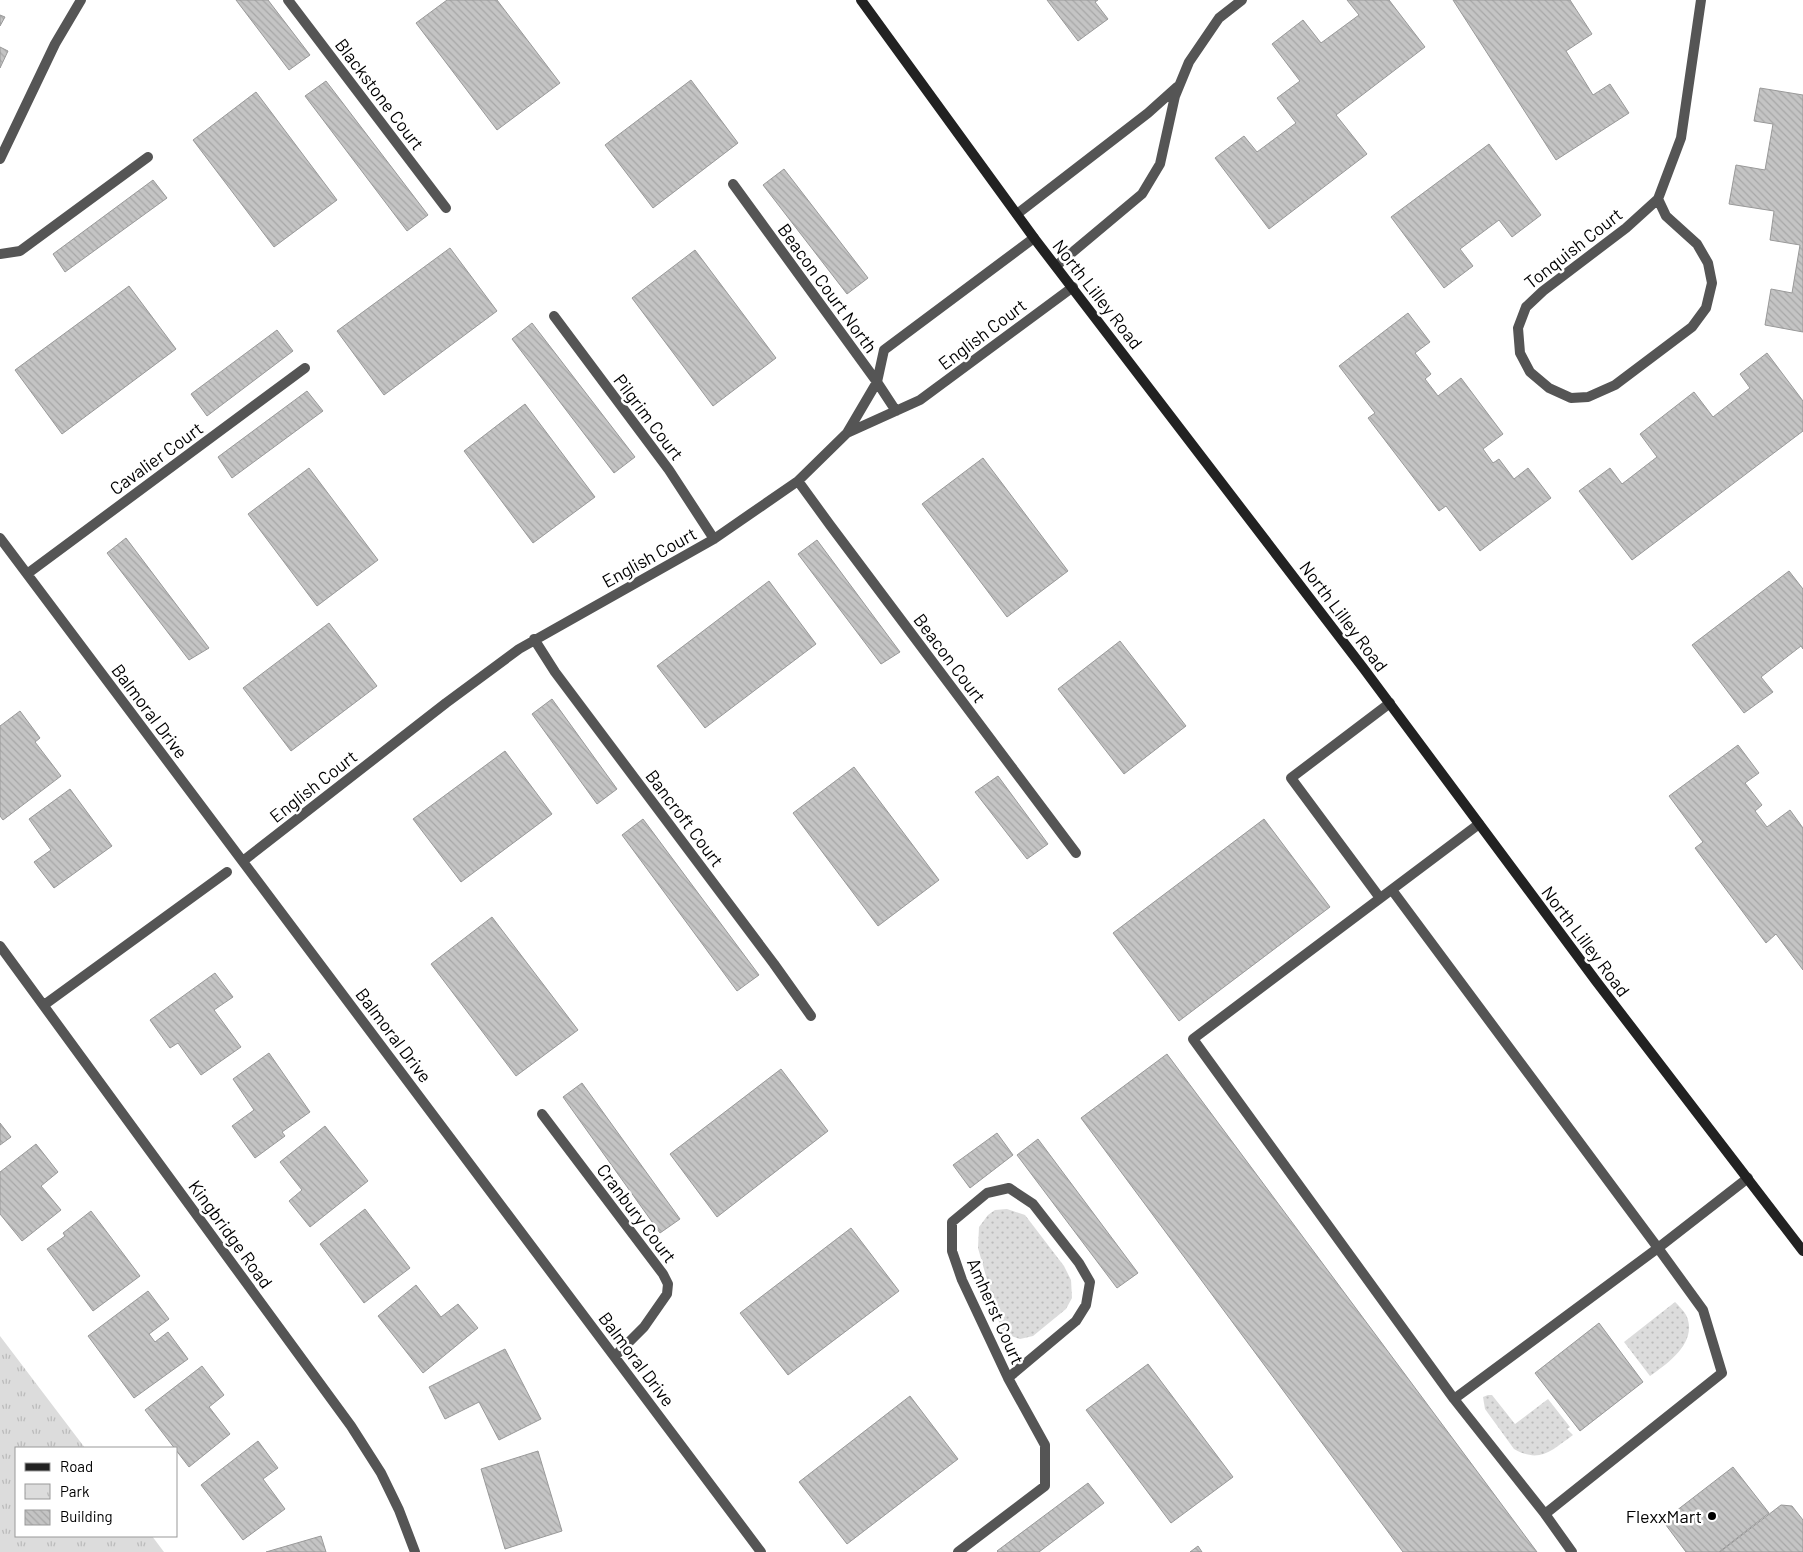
<svg xmlns="http://www.w3.org/2000/svg" width="1803" height="1552" viewBox="0 0 1803 1552" font-family="Barlow,sans-serif">
<style>
.grass{fill:url(#grass-dots)}
.park{fill:url(#park-tufts)}
.building{fill:url(#building-back-hatch);stroke:#999}
.lines{fill:none;stroke-linecap:round;stroke-linejoin:round}
.lane{stroke:#555;stroke-width:10}
.street{stroke:#555;stroke-width:10}
.secondary{stroke:#222;stroke-width:10}
.poi-dot{fill:#000;stroke:#fff;stroke-width:2}
.labels{text-anchor:middle;dominant-baseline:central;stroke-width:5;stroke-linejoin:round;paint-order:stroke}
.street-label{font-size:18px;fill:#000;stroke:#fff}
.poi-label{font-size:18px;fill:#000;stroke:#fff;text-anchor:end}
</style>
<defs>
<pattern id="grass-dots" width="8" height="8" patternUnits="userSpaceOnUse" patternTransform="scale(1.25)"><rect width="8" height="8" fill="#dcdcdc"/><path d="M2 2h.1M6 6h.1" fill="none" stroke="#bbb" stroke-width="1.8" stroke-linecap="round"/></pattern>
<pattern id="park-tufts" width="24" height="20" patternUnits="userSpaceOnUse" patternTransform="scale(1.25)"><rect width="24" height="20" fill="#dcdcdc"/><path d="M3 7l-1-3M5 7V3M7 7l1-3M15 17l-1-3M17 17v-4M19 17l1-3" fill="none" stroke="#bbb"/></pattern>
<pattern id="building-back-hatch" width="6" height="6" patternUnits="userSpaceOnUse" patternTransform="scale(1.25)"><rect width="6" height="6" fill="#c4c4c4"/><path d="M-1 5l2 2M0 0l6 6M5-1l2 2" fill="none" stroke="#a7a7a7"/></pattern>
</defs>
<rect width="100%" height="100%" fill="#fff"/>
<path class="grass" d="M1007,1209L1025,1215L1064,1266L1071,1280L1072,1298L1066,1309L1033,1336L1020,1339L1008,1335L1001,1329L978,1248L979,1227L988,1215L995,1210Z
M1675,1302C1679,1306 1685,1312 1687,1317C1697,1343 1668,1363 1650,1376L1624,1342Z
M1488,1395H1492L1515,1424L1548,1399L1570,1427L1567,1429L1573,1435C1552,1450 1540,1464 1514,1449L1485,1409L1483,1397Z"/>
<path class="park" d="M0,1336L85,1448H16V1536H152L164,1552H0Z"/>
<path class="building" d="M236,0H268L310,55L289,70Z
M447,0H497L560,83L497,130L416,23Z
M1047,0H1098L1095,2L1108,19L1078,41Z
M1347,0H1389L1425,47L1336,115L1367,154L1269,229L1215,158L1244,136L1257,152L1296,123L1277,98L1300,81L1272,44L1303,20L1321,43L1359,15Z
M1453,0H1570L1592,34L1566,51L1593,95L1610,84L1629,113L1556,160Z
M0,15L5,17L0,26Z
M0,47L8,51L0,68Z
M691,80L738,143L653,208L605,145Z
M326,81L428,215L407,231L305,96Z
M1760,88L1803,95V332L1765,325L1771,289L1792,293L1800,245L1770,240L1774,211L1729,204L1736,165L1765,170L1773,124L1754,121Z
M256,92L337,200L274,247L193,140Z
M1489,144L1541,215L1512,237L1499,220L1460,249L1473,266L1444,288L1391,217Z
M784,169L868,278L847,294L763,185Z
M153,180L167,198L65,272L53,254Z
M450,248L497,311L384,395L337,331Z
M695,250L776,358L713,406L632,298Z
M129,286L176,349L62,434L15,370Z
M1408,313L1430,342L1415,353L1431,374L1425,379L1438,396L1461,378L1503,434L1483,449L1493,463L1499,459L1514,479L1528,468L1551,498L1480,551L1446,506L1439,511L1368,418L1375,413L1339,366Z
M532,323L635,457L614,473L512,339Z
M277,330L293,351L207,416L191,394Z
M1767,353L1803,401V431L1632,560L1579,491L1610,468L1622,484L1657,457L1640,434L1694,392L1713,417L1750,388L1740,374Z
M307,391L323,411L232,478L218,457Z
M525,404L595,497L533,543L464,451Z
M983,458L1068,571L1007,617L922,504Z
M309,468L378,560L317,606L248,514Z
M126,538L209,648L189,660L107,553Z
M817,540L900,652L881,664L798,554Z
M1789,571L1803,589V649L1801,646L1761,677L1773,692L1744,713L1692,645Z
M769,581L816,644L705,728L657,666Z
M329,623L377,686L291,751L243,688Z
M1120,641L1186,726L1124,774L1058,689Z
M552,699L617,789L597,804L532,714Z
M20,711L40,738L35,742L61,776L3,820L0,816V726Z
M1738,745L1759,773L1745,783L1762,805L1755,811L1767,827L1790,810L1803,828V970L1776,934L1766,943L1695,848L1703,842L1669,796Z
M505,751L552,814L461,882L413,819Z
M854,767L939,880L878,926L793,813Z
M998,776L1048,844L1027,859L975,792Z
M70,789L112,846L54,888L34,862L51,850L29,819Z
M643,819L759,975L737,991L622,835Z
M1264,819L1330,907L1179,1021L1113,933Z
M492,917L578,1030L516,1076L431,964Z
M215,973L233,997L214,1010L241,1047L201,1075L178,1043L170,1048L150,1020Z
M269,1053L310,1112L282,1132L285,1136L255,1158L232,1126L254,1110L233,1079Z
M1167,1054L1537,1552H1403L1081,1118Z
M781,1069L828,1131L717,1217L670,1154Z
M582,1083L680,1219L660,1233L563,1097Z
M0,1123L11,1137L0,1145Z
M325,1126L368,1181L310,1227L289,1201L302,1190L280,1162Z
M997,1133L1013,1155L970,1188L953,1165Z
M1038,1139L1138,1273L1117,1288L1017,1155Z
M36,1144L58,1172L41,1186L61,1210L22,1241L0,1214V1172Z
M365,1209L410,1268L364,1303L320,1244Z
M91,1211L140,1276L93,1311L47,1249L65,1236L63,1233Z
M851,1228L899,1291L788,1375L740,1313Z
M416,1285L441,1317L458,1304L478,1328L423,1373L378,1316Z
M148,1291L169,1319L149,1334L155,1342L168,1332L188,1359L134,1398L88,1336Z
M1599,1323L1643,1382L1580,1431L1535,1373Z
M505,1349L541,1419L499,1440L479,1402L445,1419L429,1387Z
M1148,1364L1233,1477L1171,1523L1086,1410Z
M202,1366L224,1395L209,1407L230,1434L189,1467L145,1410Z
M910,1396L958,1459L847,1544L799,1482Z
M258,1441L278,1468L263,1479L285,1509L243,1540L201,1485Z
M538,1451L562,1531L505,1549L481,1469Z
M1733,1467L1769,1513L1719,1552H1686L1663,1521Z
M1088,1483L1104,1503L1039,1552H998L997,1551Z
M1781,1505L1792,1506L1803,1520V1552H1720Z
M321,1536L326,1552H266Z
M1198,1546L1202,1552H1190Z"/>
<g class="lines">
<path class="lane" d="M0,254L20,251L148,157
M1392,890L1658,1248L1454,1399L1545,1514
M1380,898L1291,778L1390,703
M1454,1399L1193,1039L1479,824
M1572,1552L1545,1514L1722,1373L1703,1310L1658,1248L1748,1178"/>
<path class="street" d="M288,0L446,208
M0,159L55,44L81,0
M733,184L877,382L896,411
M1658,199L1666,216L1697,244L1708,263L1712,283L1706,308L1692,327L1615,385L1588,397L1571,398L1549,388L1530,372L1520,353L1518,328L1526,307L1543,291L1626,228Z
M1658,199L1681,138L1701,0
M1017,214L1148,113L1177,87
M1056,266L1142,194L1160,164L1175,96L1189,62L1219,18L1242,0
M554,316L669,470L714,539
M847,433L877,382L884,350L1034,238
M798,481L830,525L1076,853
M0,538L761,1552
M27,574L305,368
M534,639L555,672L774,964L811,1016
M243,861L446,703L519,649L714,539L798,481L847,433L920,400L1073,287
M0,946L351,1426L381,1473L399,1510L415,1552
M44,1005L227,872
M542,1114L663,1274L668,1284L667,1294L644,1327L615,1356
M1009,1188L1033,1204L1079,1263L1090,1282L1086,1305L1076,1321L1008,1378L962,1280L952,1251V1222L987,1193Z
M958,1552L1045,1486V1445L1008,1378"/>
<path class="secondary" d="M861,0L1034,238L1364,669L1596,981L1803,1251"/>
</g>
<circle class="poi-dot" cx="1712" cy="1516" r="5"/>
<g class="labels">
<g class="street-label">
<text transform="translate(380 94) rotate(53)">Blackstone Court</text>
<text transform="translate(1573 248) rotate(-38)">Tonquish Court</text>
<text transform="translate(828 288) rotate(54)">Beacon Court North</text>
<text transform="translate(1098 294) rotate(52)">North Lilley Road</text>
<text transform="translate(982 334) rotate(-37)">English Court</text>
<text transform="translate(649 417) rotate(53)">Pilgrim Court</text>
<text transform="translate(156 458) rotate(-36)">Cavalier Court</text>
<text transform="translate(649 557) rotate(-29)">English Court</text>
<text transform="translate(1344 616) rotate(53)">North Lilley Road</text>
<text transform="translate(950 658) rotate(53)">Beacon Court</text>
<text transform="translate(150 711) rotate(53)">Balmoral Drive</text>
<text transform="translate(313 786) rotate(-38)">English Court</text>
<text transform="translate(685 818) rotate(53)">Bancroft Court</text>
<text transform="translate(1586 941) rotate(53)">North Lilley Road</text>
<text transform="translate(394 1035) rotate(53)">Balmoral Drive</text>
<text transform="translate(637 1213) rotate(53)">Cranbury Court</text>
<text transform="translate(231 1234) rotate(54)">Kingbridge Road</text>
<text transform="translate(996 1311) rotate(66)">Amherst Court</text>
<text transform="translate(637 1359) rotate(53)">Balmoral Drive</text>
</g>
<g class="poi-label">
<text x="1702" y="1516">FlexxMart</text>
</g>
</g>
<rect x="15" y="1447" width="162" height="90" fill="#ffffff" stroke="#999999"/>
<rect x="25" y="1463" width="25" height="8" fill="#222222" stroke="#999999"/>
<text x="60" y="1472" font-size="15" fill="#000000">Road</text>
<rect x="25" y="1484" width="25" height="15" fill="url(#park-tufts)" stroke="#999999"/>
<text x="60" y="1497" font-size="15" fill="#000000">Park</text>
<rect x="25" y="1510" width="25" height="15" fill="url(#building-back-hatch)" stroke="#999999"/>
<text x="60" y="1522" font-size="15" fill="#000000">Building</text>
</svg>
